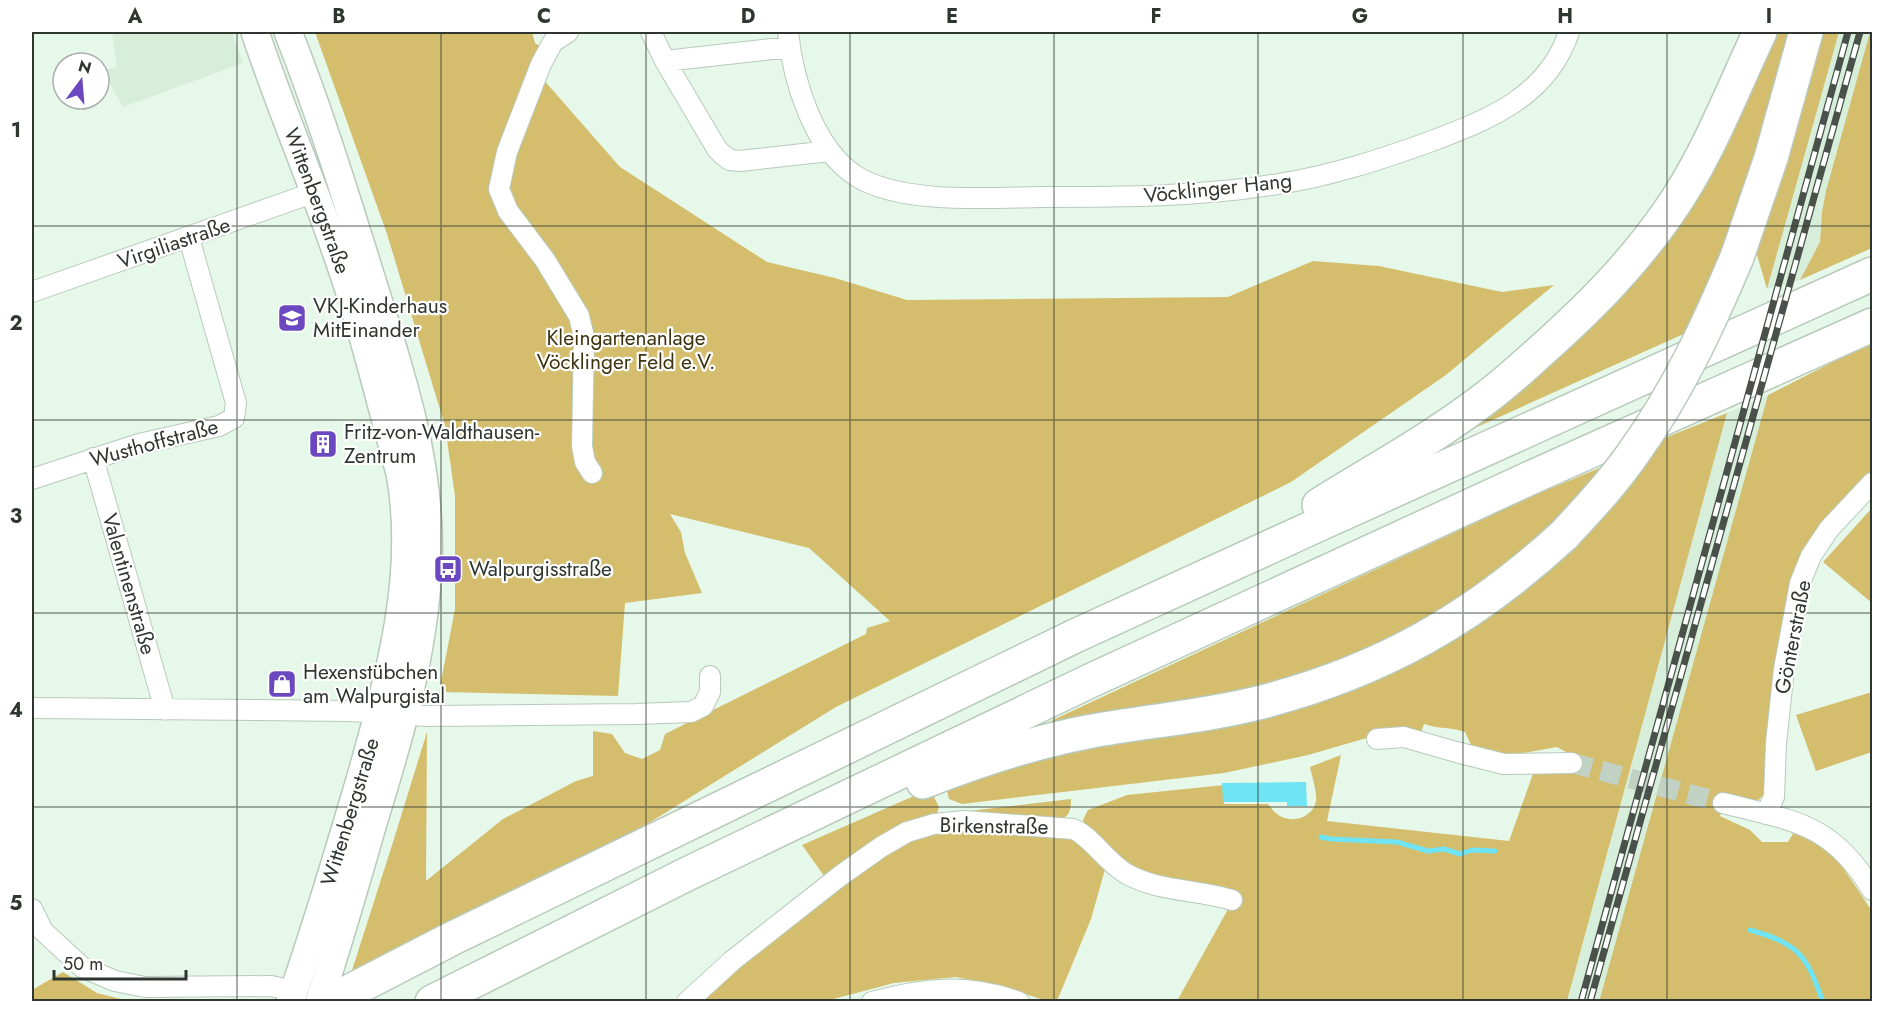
<svg xmlns="http://www.w3.org/2000/svg" width="1904" height="1033" viewBox="0 0 1904 1033" font-family="Jost,sans-serif">
<style>
.built{fill:#d6eeda}
.green{fill:#d4be6d}
.water{fill:#6ee4f4}
.lines{fill:none;stroke-linecap:round;stroke-linejoin:round}
.stream{stroke:#6ee4f4;stroke-width:5}
.minor-tunnel{stroke:#c1d1c4;stroke-width:20;stroke-dasharray:20 10;stroke-linecap:butt}
.minor-casing{stroke:#b8cabb;stroke-width:22}
.secondary-casing{stroke:#b8cabb;stroke-width:30}
.motorway-casing{stroke:#b8cabb;stroke-width:36}
.minor{stroke:#fff;stroke-width:20}
.secondary{stroke:#fff;stroke-width:27}
.motorway{stroke:#fff;stroke-width:33}
.rail-casing{stroke:#49514a;stroke-width:7}
.rail{stroke:#fff;stroke-width:4.5;stroke-dasharray:14;stroke-linecap:butt}
.motorway-bridge-casing{stroke:#b8cabb;stroke-width:36;stroke-linecap:butt}
.motorway-bridge{stroke:#fff;stroke-width:33}
.grid{fill:none;stroke:#2f3630;stroke-width:1.5;stroke-opacity:0.55}
.labels{text-anchor:middle;dominant-baseline:central;stroke-width:4.5;stroke-linejoin:round;paint-order:stroke}
.street-label{font-size:21px;fill:#2f3630;stroke:#fff}
.poi-label{font-size:21px;fill:#2f3630;stroke:#fff;text-anchor:start}
.park-label{font-size:21px;fill:#3d330e;stroke:#fff}
.neatline{fill:none;stroke:#2f3630;stroke-width:2}
.grid-label{font-size:20px;text-anchor:middle;font-weight:bold;fill:#2f3630}
</style>
<rect width="100%" height="100%" fill="#e6f8e9"/>
<path class="built" d="M112,32H232L243,63L123,107L102,70L117,67Z
M1839,32H1870L1826,191L1822,212L1820,242L1800,280L1767,289Z
M1769,395L1600,1001L1567,1002L1727,413Z"/>
<path class="green" d="M315,32H532L535,43L550,53L542,78L620,167L767,262L835,278L907,300L1228,297L1313,261L1379,266L1502,292L1554,285L1446,375L1291,482L836,707L589,860L347,986L393,842L427,732L426,881L503,819L576,781L593,776V731L612,734L625,753L642,759L660,750L665,734L866,634L867,628L890,621L809,548L670,514L681,532L685,553L702,593L625,603L618,696L439,692L455,609V496L445,426L387,234Z
M1776,32H1797L1731,246L1688,332L1437,445L1571,334Z
M1821,32H1839L1767,289L1755,248Z
M1870,32H1872V248L1800,280L1820,242L1822,212L1826,191Z
M1872,342V474L1804,556L1763,795L1755,804L1726,796L1720,816L1750,830L1762,842H1788L1794,832L1806,835L1833,853L1872,911V1001L1599,1002L1768,395Z
M1727,413L1567,1001H1177L1232,902L1107,862L1091,919L1057,1001H1046L1017,991L956,977L894,983L826,1001L701,1002L827,880L802,845L930,789L939,807L936,817L1089,834L1083,820L1088,810L1127,795L1224,785V804H1268C1272,809 1275,814 1282,817C1296,823 1313,816 1316,801C1317,791 1312,777 1310,767L1341,755L1327,821L1509,841L1534,771L1573,756L1557,747L1507,756L1472,747L1465,732C1451,727 1438,729 1424,724L1421,733H1384L1308,755L1224,773L962,804L949,799L945,782L1405,665L1662,439Z
M1614,462L1555,529L1444,617L1295,682L1033,731L1055,719L1537,494Z
M1872,508V603L1823,562Z
M1872,692V752L1816,771L1796,715Z
M1071,799C1071,811 1069,817 1057,822L961,812Z
M63,972L97,993L129,1001H32V990Z"/>
<path class="water" d="M1306,782L1307,806H1287V802H1223L1222,783Z"/>
<g class="lines">
<path class="stream" d="M1321,837L1331,839L1397,842L1428,851L1444,849L1460,854L1472,850L1495,851
M1750,930C1799,944 1806,954 1823,1002"/>
<path class="minor-tunnel" d="M1572,763L1723,803"/>
<g class="minor-casing">
<path id="minor" d="M568,32L553,42L541,64L507,152L499,189L508,211L545,260L579,316L584,337L582,446L585,462L592,473
M651,32L665,61L717,149L723,155L730,160L740,161L830,151
M788,32C793,80 813,148 856,176C900,204 987,198 1040,197C1119,197 1200,197 1278,184C1331,176 1382,159 1432,141C1490,119 1548,96 1569,32
M665,61L790,47
M32,292L315,192
M93,458L165,710
M32,479L139,444L219,426L234,418L236,403L189,238
M32,708L350,711L427,716L637,714L691,712L703,706L710,692V676
M1377,739L1404,737L1456,752L1504,764L1572,763
M1723,803C1794,821 1832,823 1872,890
M1766,814L1774,797L1776,743L1784,669L1800,583L1811,556L1829,529L1872,483
M32,909L43,931L82,967L115,981L145,987L271,986L294,991
M687,1002L733,960L840,876L881,847L907,832L934,824L965,821L1073,829C1090,835 1108,864 1127,874C1159,892 1198,889 1232,900
M872,1002C923,988 968,983 1019,1002"/>
</g>
<g class="secondary-casing">
<g id="secondary">
<path id="s1" d="M255,32C284,119 322,204 350,293C369,352 383,413 400,473C419,578 388,680 360,780C338,854 316,929 290,1002"/>
<path d="M288,32C319,110 344,191 369,271C399,367 433,465 428,566C424,654 399,739 373,823C356,882 339,942 319,1002"/>
</g>
</g>
<g class="motorway-casing">
<path id="motorway" d="M1737,257L1771,158L1806,32
M1319,505C1375,470 1434,438 1487,397C1506,383 1524,366 1542,350C1590,307 1631,266 1668,213C1707,158 1731,93 1760,32
M923,782C976,761 1031,743 1087,732C1145,721 1204,717 1262,702C1381,671 1473,619 1564,535
M329,1002L453,938L1075,636L1322,523L1872,274
M432,1002L687,874L1092,680L1528,479L1872,325"/>
</g>
<use href="#minor" class="minor"/>
<use href="#secondary" class="secondary"/>
<use href="#motorway" class="motorway"/>
<g class="rail-casing">
<path id="rail" d="M1581,1002L1848,32
M1590,1002L1860,32"/>
</g>
<use href="#rail" class="rail"/>
<g class="motorway-bridge-casing">
<path id="motorway-bridge" d="M1564,535C1587,510 1612,484 1632,455C1677,393 1708,326 1737,257"/>
</g>
<use href="#motorway-bridge" class="motorway-bridge"/>
</g>
<path class="grid" d="M237,32V1002M441,32V1002M646,32V1002M850,32V1002M1054,32V1002M1258,32V1002M1463,32V1002M1667,32V1002M32,226H1872M32,420H1872M32,613H1872M32,807H1872"/>
<defs>
<g id="school-square" transform="scale(1.5)"><rect x="-9" y="-9" width="18" height="18" rx="4" fill="#6b48c0" stroke="#fff"/><path d="M0-5L7-2L0 1L-7-2ZM-4 1L0 2.5L4 1V4Q0 6-4 4Z" fill="#fff"/></g>
<g id="building-square" transform="scale(1.5)"><rect x="-9" y="-9" width="18" height="18" rx="4" fill="#6b48c0" stroke="#fff"/><path d="M-4-6H4V6H1V3H-1V6H-4ZM-2.5-4.3h1.7v1.8h-1.7ZM.8-4.3h1.7v1.8H.8ZM-2.5-1h1.7V.8h-1.7ZM.8-1h1.7V.8H.8Z" fill="#fff"/></g>
<g id="bus-square" transform="scale(1.5)"><rect x="-9" y="-9" width="18" height="18" rx="4" fill="#6b48c0" stroke="#fff"/><path d="M-5-6H5V4H4V6H2V4H-2V6H-4V4H-5ZM-3.5-4V0h7V-4ZM-3.5 1.2v1.5H-2V1.2ZM2 1.2v1.5H3.5V1.2Z" fill="#fff"/></g>
<g id="shop-square" transform="scale(1.5)"><rect x="-9" y="-9" width="18" height="18" rx="4" fill="#6b48c0" stroke="#fff"/><path d="M-5-2.5h2.3a2.7 3.5 0 0 1 5.4 0H5L5.5 6h-11ZM-1.5-2.5h3a1.5 2.3 0 0 0-3 0Z" fill="#fff"/></g>
</defs>
<g fill-rule="evenodd">
<use href="#school-square" x="292" y="318"/>
<use href="#building-square" x="323" y="444"/>
<use href="#bus-square" x="448" y="569"/>
<use href="#shop-square" x="282" y="684"/>
</g>
<g class="labels">
<g class="street-label">
<text transform="translate(1218 188) rotate(-6)">Vöcklinger Hang</text>
<text stroke="none"><textPath href="#s1" startOffset="180">Wittenbergstraße</textPath></text>
<text transform="translate(174 243) rotate(-19)">Virgiliastraße</text>
<text transform="translate(154 443) rotate(-15)">Wusthoffstraße</text>
<text transform="translate(129 584) rotate(74)">Valentinenstraße</text>
<text transform="translate(1793 637) rotate(-79)">Gönterstraße</text>
<text transform="translate(350 812) rotate(-73)">Wittenbergstraße</text>
<text transform="translate(994 826) rotate(1)">Birkenstraße</text>
</g>
<g class="poi-label">
<text x="313" y="306">VKJ-Kinderhaus<tspan x="313" dy="24">MitEinander</tspan></text>
<text x="344" y="432">Fritz-von-Waldthausen-<tspan x="344" dy="24">Zentrum</tspan></text>
<text x="469" y="569">Walpurgisstraße</text>
<text x="303" y="672">Hexenstübchen<tspan x="303" dy="24">am Walpurgistal</tspan></text>
</g>
<g class="park-label">
<text x="626" y="338">Kleingartenanlage<tspan x="626" dy="24">Vöcklinger Feld e.V.</tspan></text>
</g>
</g>
<rect width="1904" height="1033" fill="none" stroke="#ffffff" stroke-width="66"/>
<g transform="translate(81 81) rotate(16)"><circle r="28" fill="#ffffff" stroke="#acafac" stroke-width="1.5"/>
<path d="M0-4.5L10 22L0 15L-10 22Z" fill="#6b48c0"/>
<text y="-9" font-size="16" font-weight="bold" text-anchor="middle" fill="#2f3630">N</text>
</g>
<path d="M54 970v9h132v-9" fill="none" stroke="#2f3630" stroke-width="3"/>
<text x="63" y="970" font-size="18" fill="#2f3630" stroke="#ffffff" stroke-width="4.5" paint-order="stroke">50 m</text>
<rect x="33" y="33" width="1838" height="967" class="neatline"/>
<g class="grid-label">
<text x="135" y="23">A</text>
<text x="339" y="23">B</text>
<text x="544" y="23">C</text>
<text x="748" y="23">D</text>
<text x="952" y="23">E</text>
<text x="1156" y="23">F</text>
<text x="1360" y="23">G</text>
<text x="1565" y="23">H</text>
<text x="1769" y="23">I</text>
<text x="16" y="137">1</text>
<text x="16" y="330">2</text>
<text x="16" y="523">3</text>
<text x="16" y="717">4</text>
<text x="16" y="910">5</text>
</g>
</svg>
